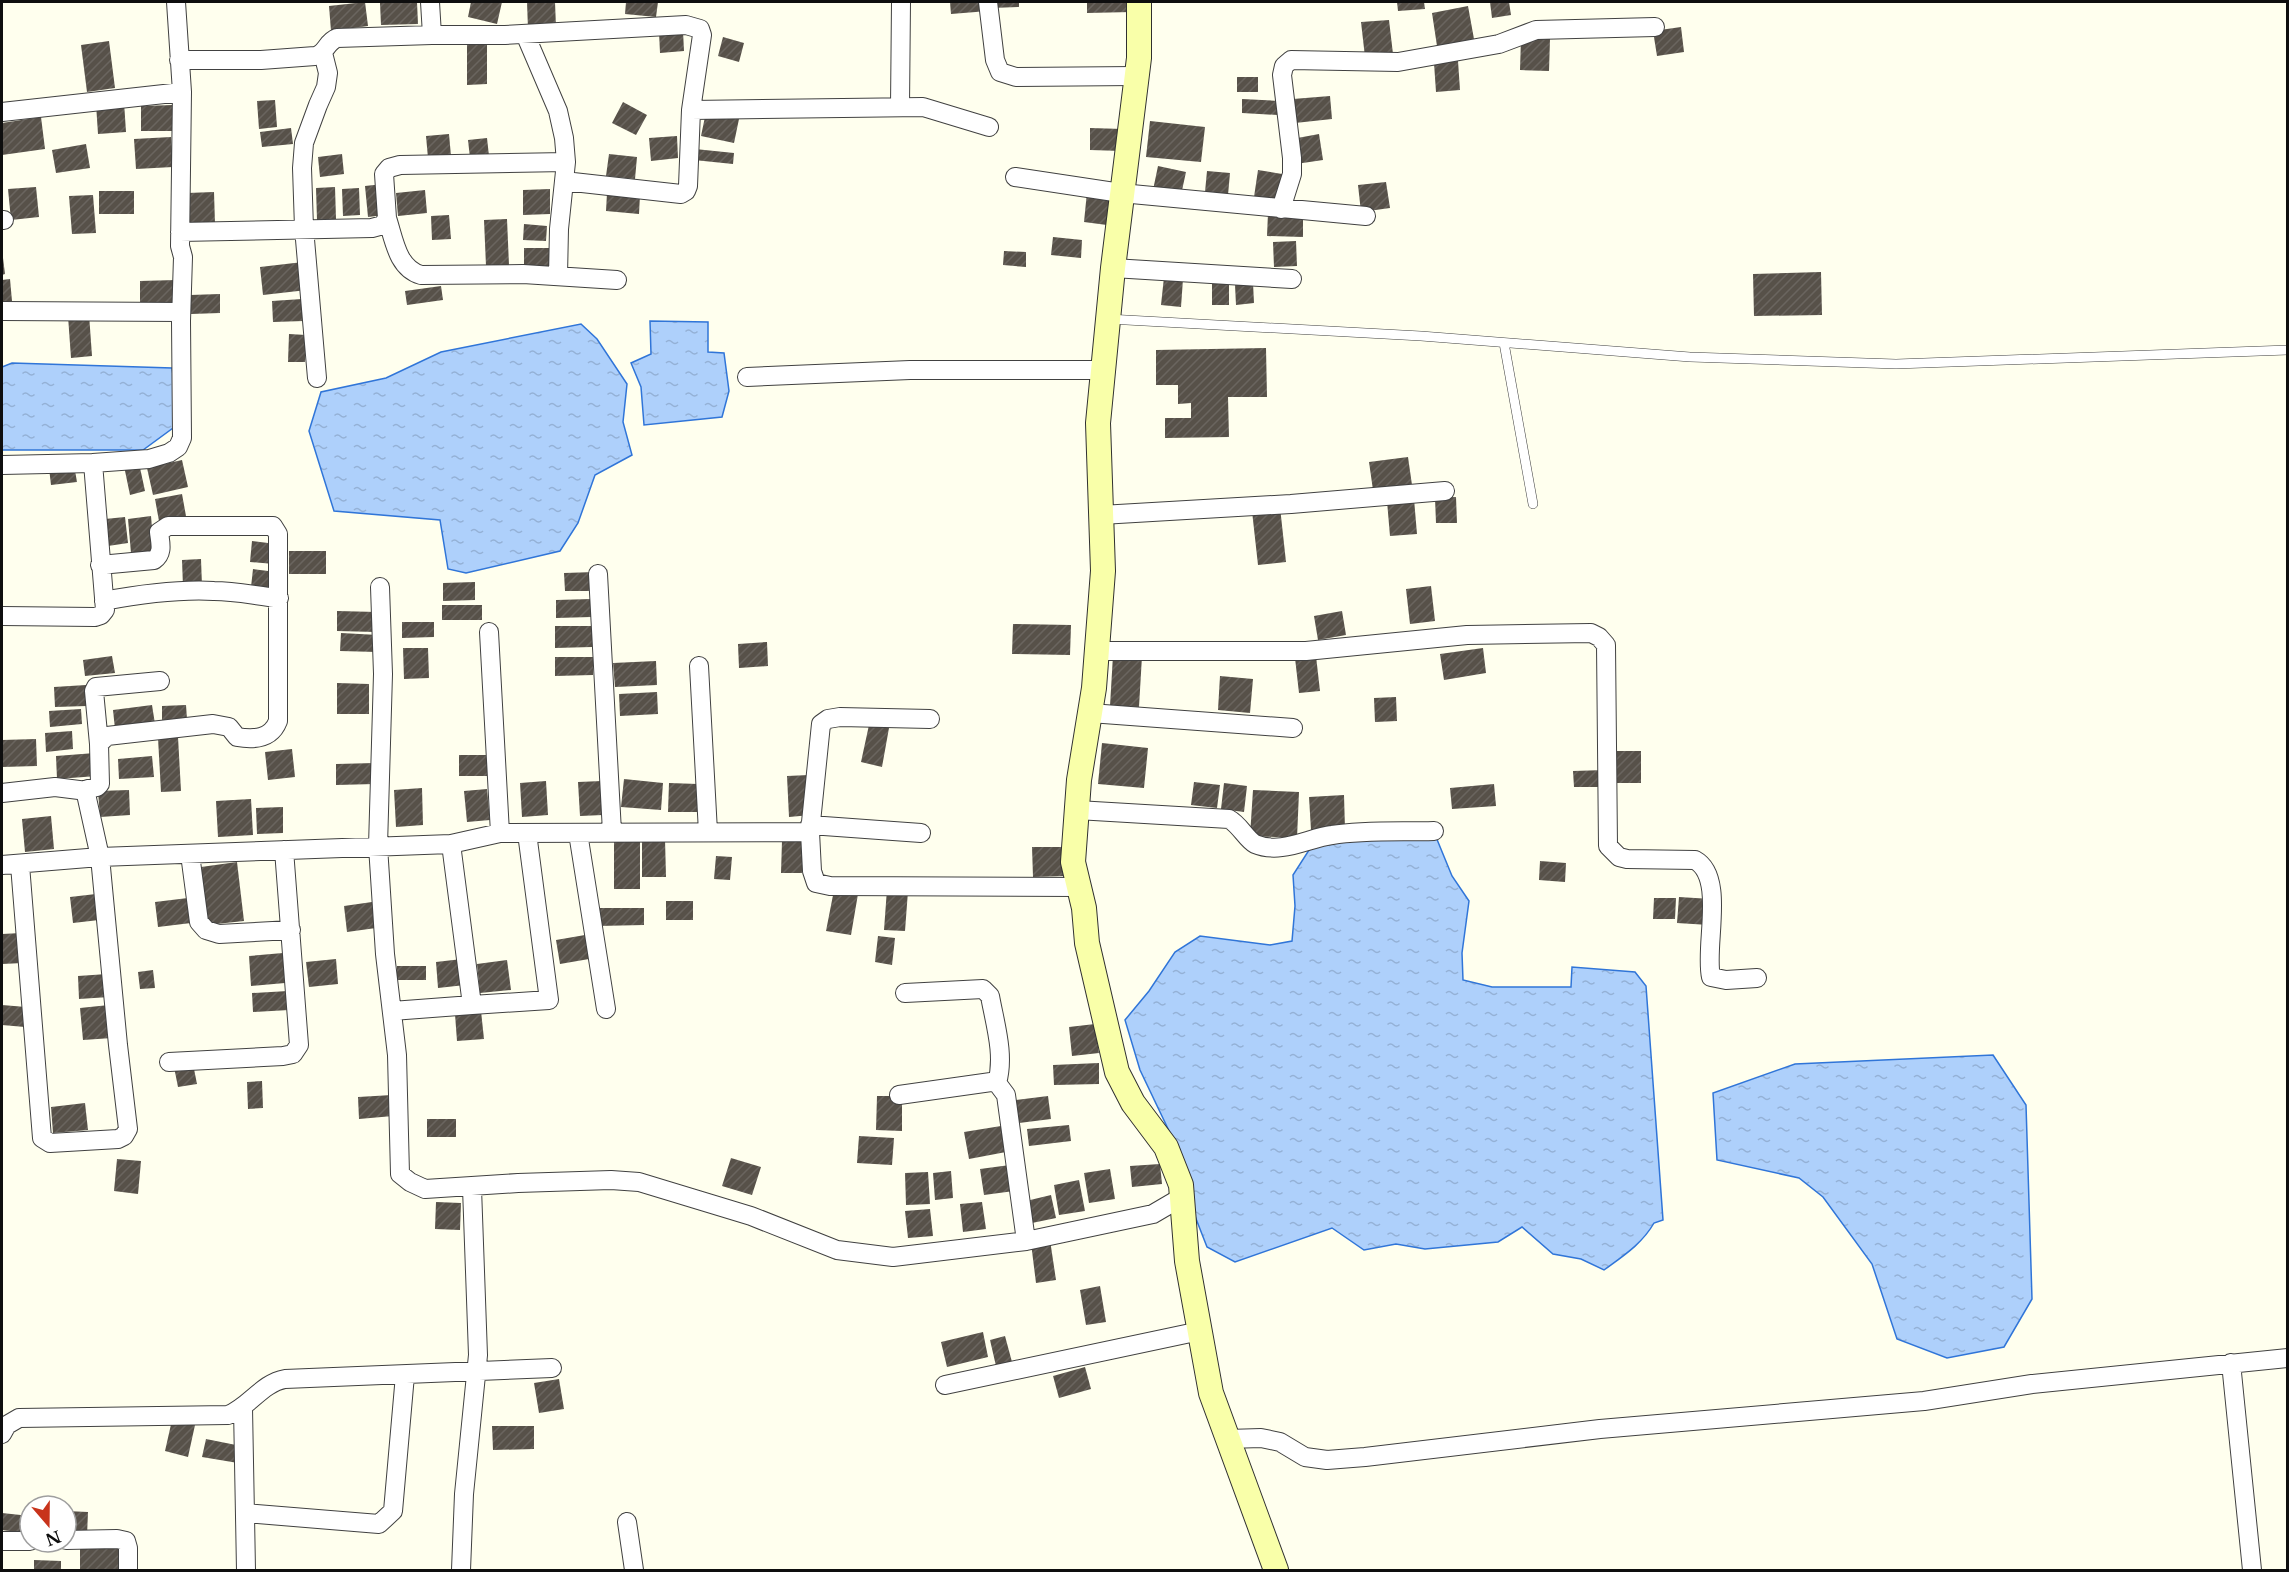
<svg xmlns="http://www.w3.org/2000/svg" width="2289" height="1572" viewBox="0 0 2289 1572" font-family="'Libre Baskerville',serif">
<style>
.water{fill:url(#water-ripples);stroke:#3075d8;stroke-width:1.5}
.building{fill:url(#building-hatch)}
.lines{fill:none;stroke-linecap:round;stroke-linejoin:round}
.lane-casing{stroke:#414141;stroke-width:10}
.street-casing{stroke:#414141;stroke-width:20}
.secondary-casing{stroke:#303030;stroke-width:26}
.lane{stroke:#fff;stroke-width:9}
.street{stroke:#fff;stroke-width:18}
.secondary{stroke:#f9ffa9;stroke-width:24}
</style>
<defs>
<pattern id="water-ripples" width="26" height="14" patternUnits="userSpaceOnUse" patternTransform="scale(1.5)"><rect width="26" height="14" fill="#aed0fb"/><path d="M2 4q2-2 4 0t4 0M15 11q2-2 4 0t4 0" fill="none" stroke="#94b1d6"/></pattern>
<pattern id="building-hatch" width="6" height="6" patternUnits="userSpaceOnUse" patternTransform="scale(1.5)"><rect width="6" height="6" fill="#575149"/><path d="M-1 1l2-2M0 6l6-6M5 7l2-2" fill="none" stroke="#6a655f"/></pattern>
</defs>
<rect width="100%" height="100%" fill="#ffe"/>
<path class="water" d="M650,321L708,322V352L724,353L729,391L722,417L644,425L641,387L631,363L651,354Z
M581,324L597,339L627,384L623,422L632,455L595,475L578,523L560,551L466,573L448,569L440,520L334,511L309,431L321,392L386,378L441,352Z
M12,363L172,368L179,418L173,428L143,450H2V367Z
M1436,837L1452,876L1469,901L1462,953L1463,980L1492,987H1571L1572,967L1635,972L1646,986L1663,1220L1654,1223C1642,1244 1623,1256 1604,1270L1581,1259L1553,1254L1522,1227L1498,1242L1425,1249L1396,1244L1364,1250L1332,1228L1235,1262L1207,1247L1186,1193L1180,1154L1140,1070L1125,1020L1149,991L1175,952L1200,936L1270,945L1292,941L1295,906L1293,875L1309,850L1329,839Z
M1993,1055L2026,1105L2032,1299L2004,1347L1947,1358L1897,1339L1872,1264L1823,1197L1799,1178L1717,1160L1713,1093L1795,1064Z"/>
<path class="building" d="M365,2L368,26L331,31L329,6Z
M417,2L418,24L381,25L380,3Z
M471,2H502L497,24L468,17Z
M527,2H555L556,27L528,29Z
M626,2H658L656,17L625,14Z
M950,2H987L988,11L951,14Z
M992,2H1019V7L992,8Z
M1087,2H1132V12L1087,13Z
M1397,2H1424L1425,9L1398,11Z
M1490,2H1509L1511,15L1492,18Z
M1468,6L1474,39L1437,46L1432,13Z
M1389,20L1393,54L1365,57L1361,22Z
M1681,27L1684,52L1657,56L1653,31Z
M683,31L684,51L660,53L659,32Z
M723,37L744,43L739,62L718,56Z
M1521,38L1550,39L1549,71L1520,70Z
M109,41L115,88L87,92L81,45Z
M467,42H487V84L467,85Z
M1458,61L1460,90L1436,92L1434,63Z
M1237,77H1258V92H1237Z
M1330,96L1332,119L1295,123L1293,99Z
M1242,99L1279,101L1278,115L1242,113Z
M275,100L277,127L259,129L257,101Z
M124,102L126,132L98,134L96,104Z
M623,102L647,115L636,135L612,123Z
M173,105V131H141V106Z
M706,112L739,119L734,143L701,136Z
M41,117L45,149L2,155V123Z
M1150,121L1205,127L1201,162L1146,157Z
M291,128L293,144L262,147L260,132Z
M1090,128L1123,129L1122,151L1090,150Z
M449,134L451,156L428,158L426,136Z
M1319,134L1323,160L1296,164L1292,139Z
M677,136L678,158L651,161L649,138Z
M171,137L173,167L136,169L134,139Z
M487,138L489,156L470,158L468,140Z
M86,144L90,168L56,173L52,150Z
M695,149L734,153L733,164L694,160Z
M342,154L344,174L320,177L318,157Z
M609,154L637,157L635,179L606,176Z
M1158,166L1186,172L1181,195L1153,190Z
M1258,170L1282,174L1279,200L1254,197Z
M1207,171L1230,173L1228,195L1205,192Z
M1386,182L1390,208L1361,212L1358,185Z
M383,184L385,215L368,217L365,186Z
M36,187L39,217L11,220L8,189Z
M335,187L336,219L317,220L316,188Z
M359,188L360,215L343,216L342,189Z
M550,189V214L523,215V190Z
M425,190L427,213L398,216L396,193Z
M99,191H134V214H99Z
M214,192L215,224L188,226L187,193Z
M1087,192L1110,194L1107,225L1084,222Z
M607,193L640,195L639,214L606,211Z
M93,195L96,233L72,234L69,196Z
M1268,213L1303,214V237L1267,236Z
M449,215L451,239L432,240L431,216Z
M507,219L509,265L486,266L484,220Z
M524,224L547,226L546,241L523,240Z
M1053,237L1082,240L1081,258L1051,255Z
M1296,241L1297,266L1274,267L1273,242Z
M524,248H553V268H524Z
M1004,251L1026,252V267L1003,265Z
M2,258H3L5,274L2,275Z
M303,262L307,290L263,295L260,267Z
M1821,272L1822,315L1754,316L1753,274Z
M1164,277L1183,279L1181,307L1161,305Z
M10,279L12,301L2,302V280Z
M176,280V305H140V281Z
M1212,280H1229V305H1212Z
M1253,283L1254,303L1236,305L1235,285Z
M441,286L443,300L407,305L405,291Z
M220,294V313L191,314L190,295Z
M302,299L304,321L273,322L272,301Z
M89,314L92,356L71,358L68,316Z
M289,334L306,335L305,362H288Z
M1266,348L1267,397H1228L1229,437L1165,438V418H1191V403L1178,404V385H1156V350Z
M1408,457L1412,485L1373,490L1369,462Z
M182,460L188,487L153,495L147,468Z
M139,463L145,491L130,495L124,466Z
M74,465L77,482L51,485L49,468Z
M182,494L186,516L159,521L155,499Z
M1456,497L1457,523H1436L1435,498Z
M1414,499L1417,534L1390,536L1387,501Z
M1280,507L1286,562L1258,565L1252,511Z
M151,516L154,551L131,553L128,519Z
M125,517L128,543L108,546L105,519Z
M252,541L276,544L274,564L250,562Z
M289,551H326V574H289Z
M201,559L202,586L183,587L182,560Z
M253,569L276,572L274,590L251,587Z
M595,572V591H565L564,573Z
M475,582V600L443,601V583Z
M1431,586L1435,621L1410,624L1406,589Z
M591,599V617L556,618V600Z
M442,605H482V620H442Z
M337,611L377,612L376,632L337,631Z
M1342,611L1346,635L1318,640L1314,616Z
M402,622H434V637L402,638Z
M1013,624L1071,625L1070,655L1012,654Z
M555,626H592V647L555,648Z
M341,633L378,635L377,652L340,651Z
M767,642L768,666L739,668L738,644Z
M403,648H428L429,678L404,679Z
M1483,648L1486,673L1444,680L1440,654Z
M1113,655L1142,656L1139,707L1110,706Z
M112,656L115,673L85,676L83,660Z
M1316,656L1320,691L1299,693L1295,658Z
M555,657H593V675L555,676Z
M656,661L657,685L615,687L613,663Z
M1220,676L1253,679L1250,713L1218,710Z
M337,683L369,684V714H337Z
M86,685L87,706L55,707L54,687Z
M657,692L658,714L620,716L619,694Z
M1396,697L1397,721L1375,722L1374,698Z
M152,705L155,724L115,729L113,710Z
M186,705L187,719L162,720V706Z
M81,709L82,724L50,727L49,711Z
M869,725L889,728L882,767L861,762Z
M72,731L73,749L46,752L45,733Z
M178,737L181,791L161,792L158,738Z
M36,739L37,766L2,767V740Z
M1102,743L1148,748L1144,788L1098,784Z
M292,749L295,777L268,780L265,752Z
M1617,751H1641V783H1616Z
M95,753L97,776L57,779L56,756Z
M459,755H489V776H459Z
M152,756L154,777L119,779L118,759Z
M375,763V784L336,785V764Z
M1605,770L1606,787H1574L1573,771Z
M809,775L811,815L789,817L787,776Z
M624,779L663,783L661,810L621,807Z
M546,781L548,815L522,817L520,783Z
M602,781L603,815L580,816L578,782Z
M1194,782L1220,785L1217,808L1191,805Z
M669,783L698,784V812H668Z
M1224,783L1247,786L1244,812L1221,809Z
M1494,784L1496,806L1452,809L1450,788Z
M422,788L423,825L396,827L394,790Z
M487,789L490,820L467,822L464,791Z
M129,790L130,815L100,817L98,791Z
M1253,790L1299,792L1297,838L1250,836Z
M1344,795L1345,829L1311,830L1309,797Z
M251,799L253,835L218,837L216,801Z
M283,807V833L257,834L256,808Z
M51,816L54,849L25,852L22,819Z
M642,839H665L666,877H642Z
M782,841H802V873H781Z
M614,842H640V889H614Z
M1032,847H1067V876L1033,877Z
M716,856L732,857L730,880L714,879Z
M1540,861L1566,863L1565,882L1539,880Z
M237,862L244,921L207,925L201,867Z
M887,889L908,891L905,931L884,930Z
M834,890L858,894L851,935L826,931Z
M96,894L99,920L73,923L70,897Z
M1679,897L1711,899L1709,925L1677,923Z
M188,898L191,923L158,927L155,902Z
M1654,898H1676L1675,919H1653Z
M666,901H693V920H666Z
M372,902L376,928L347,932L344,906Z
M598,908H644V925L598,926Z
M21,933L23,963L2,964V934Z
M585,935L589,959L560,964L556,940Z
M878,936L895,938L892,965L875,962Z
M283,953L285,983L251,986L249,956Z
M336,959L338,984L309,987L306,962Z
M462,959L465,985L438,988L436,962Z
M507,960L511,990L480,993L477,964Z
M397,966H426V980H397Z
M153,970L155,988L140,989L138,972Z
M107,974L109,997L79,999L78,976Z
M288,991L289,1010L253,1012L252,993Z
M2,1005L26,1007L25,1027L2,1025Z
M109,1005L112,1038L83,1040L80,1008Z
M481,1011L484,1039L457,1041L455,1014Z
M1095,1024L1099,1053L1072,1056L1069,1027Z
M1099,1063V1084L1054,1085L1053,1065Z
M193,1064L197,1084L178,1087L174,1067Z
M262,1081L263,1108L248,1109L247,1082Z
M392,1095L393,1116L359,1119L358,1097Z
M877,1096H902V1131L876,1130Z
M1048,1096L1051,1119L1019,1123L1016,1100Z
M85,1103L88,1130L53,1133L51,1107Z
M427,1119H456V1137H427Z
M1069,1125L1071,1141L1029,1146L1027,1129Z
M1001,1126L1006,1152L969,1159L964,1132Z
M859,1136L894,1138L892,1165L857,1163Z
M731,1158L761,1167L752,1195L722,1186Z
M117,1159L141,1161L138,1194L114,1191Z
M1160,1164L1162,1184L1132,1187L1130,1166Z
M1010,1165L1014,1191L984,1195L980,1169Z
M1110,1169L1115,1199L1089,1203L1084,1173Z
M951,1171L953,1198L935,1200L933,1173Z
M928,1172L930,1204L906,1205L905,1173Z
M1079,1180L1085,1211L1059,1215L1054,1185Z
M1051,1195L1056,1218L1032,1223L1026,1201Z
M436,1202L461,1203L460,1230L435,1229Z
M982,1202L986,1229L963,1232L960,1204Z
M930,1209L933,1236L908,1238L905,1211Z
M1050,1240L1056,1280L1036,1283L1031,1243Z
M1100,1286L1106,1322L1086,1325L1080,1290Z
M983,1332L988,1357L947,1367L941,1342Z
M1005,1336L1012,1362L996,1366L990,1340Z
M1085,1367L1091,1389L1059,1398L1053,1376Z
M559,1379L564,1409L539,1413L534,1383Z
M172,1420L195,1425L188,1457L165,1451Z
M492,1426H534V1449L493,1450Z
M206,1439L241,1446L238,1463L202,1457Z
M66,1511L88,1512L87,1536L66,1535Z
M2,1513L30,1516V1534L2,1530Z
M80,1547H124V1570H80Z
M34,1560L61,1561V1570H34Z"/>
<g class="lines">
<g class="lane-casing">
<path id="lane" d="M1108,319L1421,336L1690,357L1896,364L2288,350
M1504,343L1533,504"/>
</g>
<g class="street-casing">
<path id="street" d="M430,2L432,35H505L686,25L700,29L702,35L691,110L688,186L686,191L681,194L564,181
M988,2L995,60L1000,72L1016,77L1136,76
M525,34L558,111L564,138L566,162L559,229L558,276
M179,60H261L315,56C326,54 326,42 337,38L432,35
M900,106L901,2
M691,110L923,107L989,127
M2,112L182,92
M1015,177L1121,193L1366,216
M1281,209L1292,174V158L1282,75L1284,66L1291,60L1398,62L1499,44L1536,30L1655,27
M387,218C394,239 397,268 421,275L523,274L617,280
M2,220H4
M180,232L372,228L383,225L387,218L384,174L389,168L400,165L566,162
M1113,268L1292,279
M2,311L181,312
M747,377L910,370H1104
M317,378L304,228L302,168L304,143L318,105L326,87L328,73L323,53
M2,465L93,463L149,459L169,453L178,447L182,438L181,321L183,257L180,246L182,92L176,2
M1101,515L1291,504L1445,491
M598,574L612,832
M380,587L383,674L378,846L385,954L397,1055L400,1174L410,1182L425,1189L518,1183L611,1180L639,1182L751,1216L837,1250L893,1257L1026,1241L1153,1214L1182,1197
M104,601C141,594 177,589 214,591C236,591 257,596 279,598
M2,616L95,617L101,615L105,610L93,463
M489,632L500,833
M1097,651H1306L1467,635L1591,633L1599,637L1606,645L1608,846L1619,857L1627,859L1695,860C1726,877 1704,947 1711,977L1726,980L1757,978
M699,666L708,832
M1090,713L1293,728
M99,744L94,691L96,687L160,681
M2,793L55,787L87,791
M1077,810L1229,819C1240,825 1246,839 1255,844C1281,855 1308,838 1332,835C1365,830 1400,832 1434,831
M810,825L921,833
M810,832L821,724L828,719L840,717L930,719
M578,833L606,1009
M451,844L472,1005L549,1000L527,833
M190,854L199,922L206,930L219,934L291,930
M2,865L100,857L451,844L500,833L810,832L812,871L816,883L830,886L1079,887
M20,865L42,1138L50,1143L118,1139L124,1136L128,1129L118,1045L100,857L86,794L88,789L97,787L100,784L99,744L107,736L213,724L229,727L237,737C254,740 271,739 278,721V534L273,526H168L159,532C160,542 164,553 154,560L100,565
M905,993L983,989L990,996C995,1024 1005,1055 997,1083
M392,1011L472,1005
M169,1062L283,1056L293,1054L299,1045L284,850
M899,1095L991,1082L997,1083L1006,1095L1026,1241
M2231,1363L2252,1570
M945,1385L1200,1331
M243,1408L246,1570
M2,1434L7,1425L19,1418L228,1415C249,1407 262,1383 285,1379L552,1368
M1228,1439L1261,1438L1280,1442L1305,1457L1327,1460L1365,1457L1600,1429L1924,1401L2032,1384L2288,1358
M245,1513L379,1524L393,1511L405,1375
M627,1522L634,1570
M66,1540L117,1539L126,1541L128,1548V1570
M2,1541H30
M461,1570L464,1494L478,1355L472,1188"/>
</g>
<g class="secondary-casing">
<path id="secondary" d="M1139,2V58L1113,268L1098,423L1103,571L1094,688L1079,780L1073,862L1084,908L1087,943L1117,1072L1133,1103L1166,1147L1181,1185L1187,1261L1211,1393L1276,1570"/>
</g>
<use href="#lane" class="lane"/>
<use href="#street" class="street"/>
<use href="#secondary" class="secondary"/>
</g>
<rect width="2289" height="1572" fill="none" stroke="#0e0e0e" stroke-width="6"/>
<g transform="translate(48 1524) rotate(160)"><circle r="28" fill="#ffffff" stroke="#9f9f9f" stroke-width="1.5"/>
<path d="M0-4.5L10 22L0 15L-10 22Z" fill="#c8331b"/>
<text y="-9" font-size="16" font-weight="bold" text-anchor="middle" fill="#0e0e0e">N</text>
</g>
</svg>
